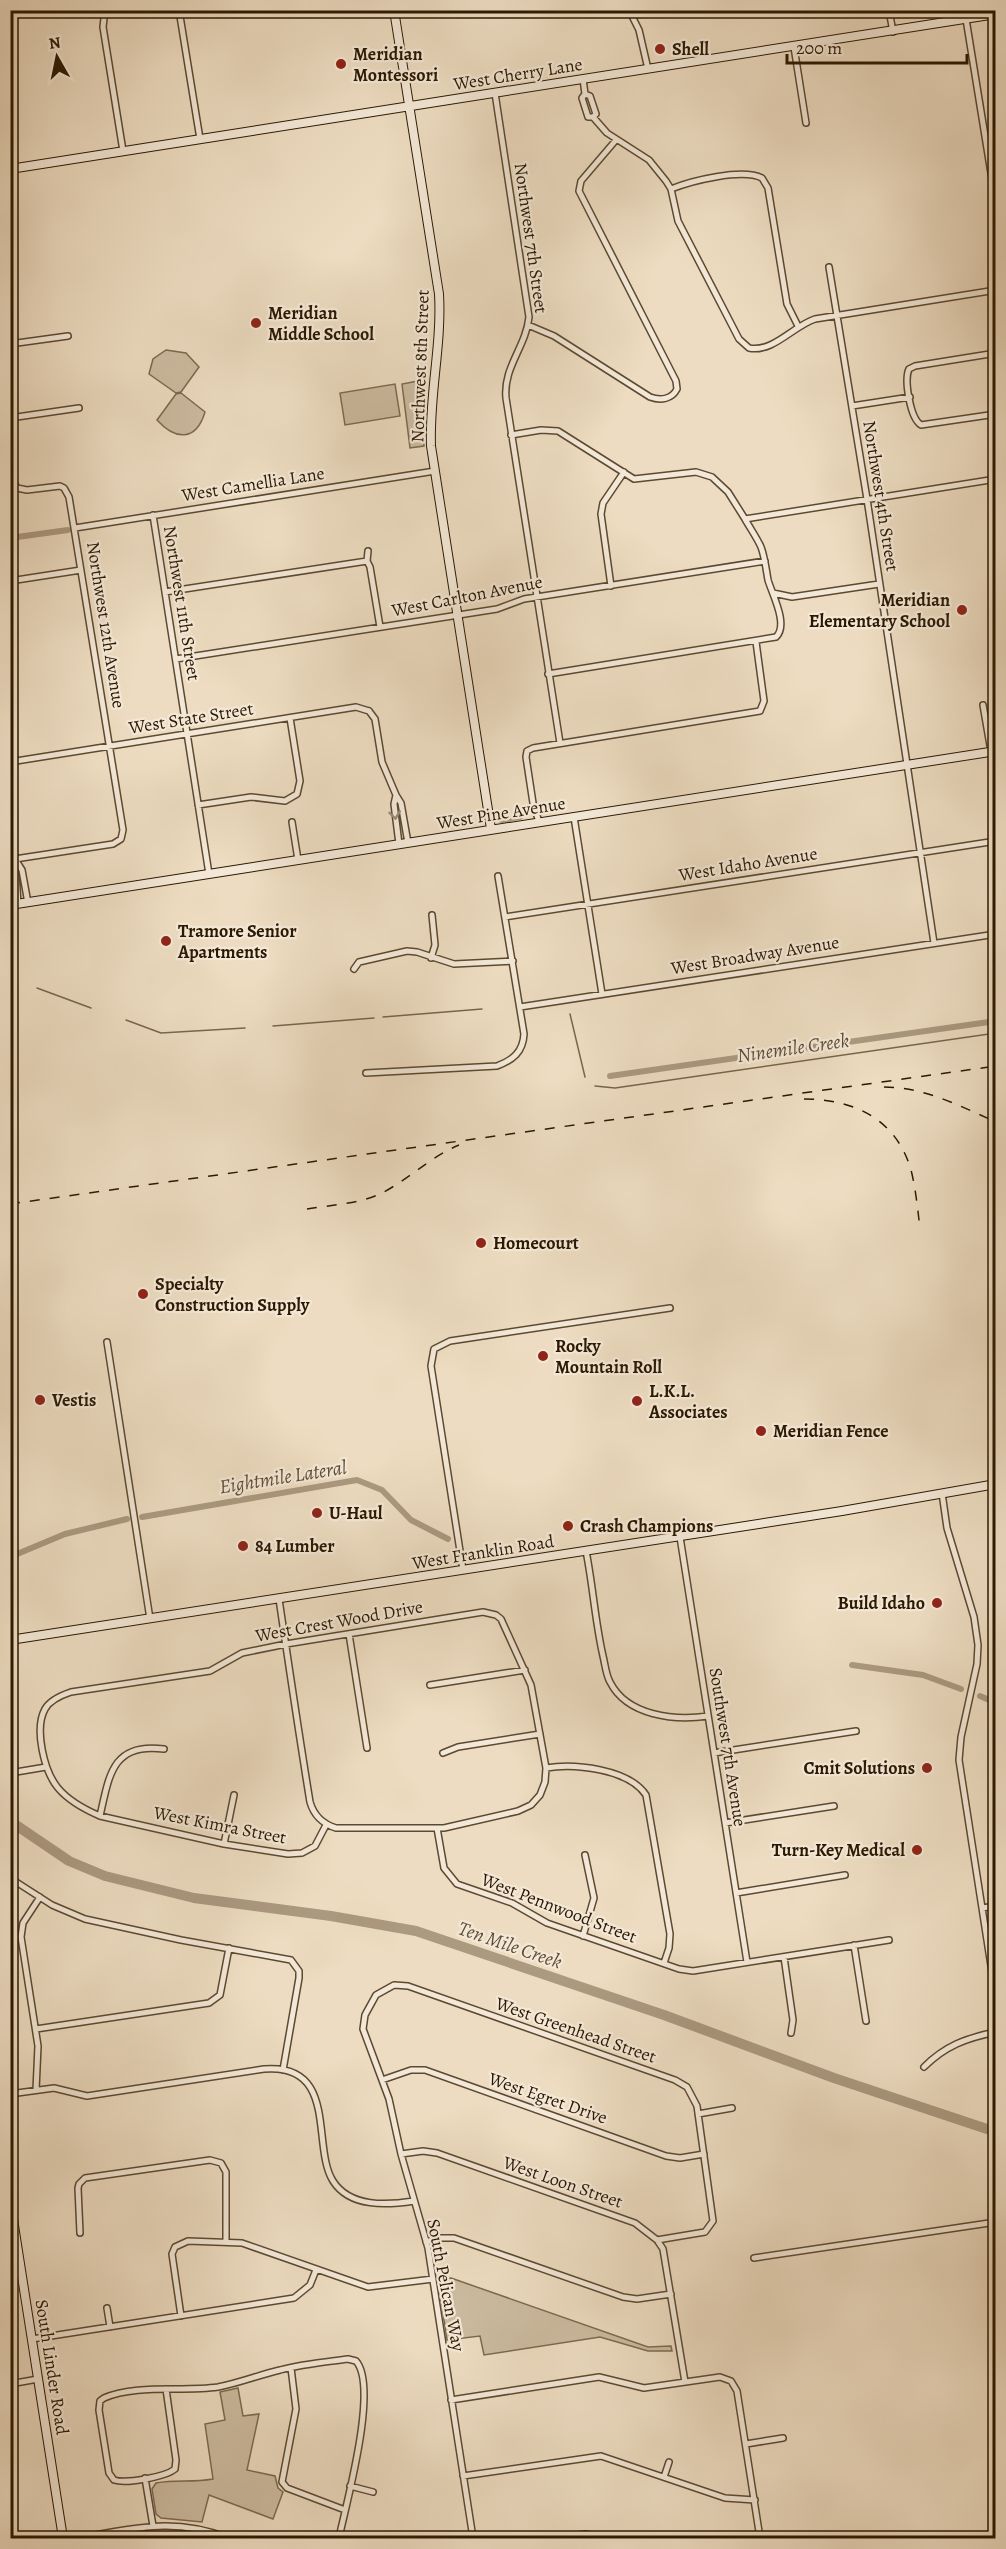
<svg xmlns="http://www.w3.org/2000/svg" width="1006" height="2549" viewBox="0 0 1006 2549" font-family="Alegreya,serif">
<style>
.green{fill:#ccbba0;stroke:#7c6a50;stroke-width:1.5}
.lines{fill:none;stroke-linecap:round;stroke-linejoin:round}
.stream{stroke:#78654d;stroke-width:1.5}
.canal{stroke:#ab9980;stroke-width:6}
.river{stroke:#ab9980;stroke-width:10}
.street-casing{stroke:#5c4931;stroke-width:8}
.secondary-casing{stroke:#2b1801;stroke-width:10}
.street{stroke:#f3e8d7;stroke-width:5}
.secondary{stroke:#f3e8d7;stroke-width:8}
.rail{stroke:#2b1801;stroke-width:1.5;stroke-dasharray:10 10;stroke-linecap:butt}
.oneway{stroke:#998a77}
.poi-dot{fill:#8f2418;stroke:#f3e8d7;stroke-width:2}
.labels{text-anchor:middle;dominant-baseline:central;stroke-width:4.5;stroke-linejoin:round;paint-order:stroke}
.poi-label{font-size:18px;font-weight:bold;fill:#2b1801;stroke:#f3e8d7;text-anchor:start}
.street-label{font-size:18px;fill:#2b1801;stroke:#f3e8d7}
.water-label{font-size:20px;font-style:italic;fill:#5e4c34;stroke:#f3e8d7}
</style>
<rect width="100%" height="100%" fill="#eddcc1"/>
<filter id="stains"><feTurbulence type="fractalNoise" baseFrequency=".00333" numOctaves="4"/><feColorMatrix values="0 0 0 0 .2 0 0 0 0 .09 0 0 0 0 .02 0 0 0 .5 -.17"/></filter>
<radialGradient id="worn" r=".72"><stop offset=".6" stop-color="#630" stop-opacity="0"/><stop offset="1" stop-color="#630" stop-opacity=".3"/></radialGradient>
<path class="green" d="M166,350L186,353L199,367L181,392L176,393L149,374L153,359Z
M418,381L424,446L410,448L402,384Z
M395,384L400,416L345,425L340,393Z
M181,393L205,412C196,442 175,440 157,420L176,394Z
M451,2278L648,2347L671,2346L672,2351H648L600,2337L484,2355L480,2336L447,2340L438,2279Z
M238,2388L243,2416L259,2414L247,2470L275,2476L278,2488L283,2492L273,2519L209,2495L202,2522L161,2518L156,2514L152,2489L156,2483C177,2479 191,2483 213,2479L205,2424L225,2420L220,2392Z"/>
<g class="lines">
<path class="stream" d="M37,988L91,1008
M570,1014L585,1077
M383,1017L482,1009
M126,1020L161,1033L245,1028
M273,1026L374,1018
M595,1086L615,1088L996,1033"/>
<path class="canal" d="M10,538L68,530
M513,818L520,817
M501,820L510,819
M610,1076L996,1021
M142,1517L357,1480L382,1490L411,1520L448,1539
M10,1557L65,1534L127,1519
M852,1665L923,1675L961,1689
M980,1696L996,1703"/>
<path class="river" d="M10,1821L69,1861L105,1876L194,1898L331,1916L416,1931L664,2015L834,2078L996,2132"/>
<g class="street-casing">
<path id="street" d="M105,10L103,27L123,151
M179,10L200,139
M629,10L639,30L648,69
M889,10L893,32
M966,19L996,204
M794,47L806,123
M583,79L585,94L590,96L596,114L593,117H588L582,98L585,94
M495,93L529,317C526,347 503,367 506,398L560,743
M593,117L607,133L649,160L666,181L671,189L678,221L739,339L749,348C773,353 793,326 815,319L996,290
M671,189C691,181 742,168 762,178L768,188L787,304L798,326
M829,267L867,499L934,943
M528,325L554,336L650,397C661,401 672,399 677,389L676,381L579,191L581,181L616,140
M10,344L68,336
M996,353L915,366L909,369C904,380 910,418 921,425L996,414
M852,406L910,397
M10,418L79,408
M511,435L541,430L558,431L634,479L696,472L712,477L728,492L745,519L996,479
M10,469L12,479L17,488L27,490L60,486L64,488L69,497L123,830L121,839L113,844L15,859L10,832
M153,515L209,874
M75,528L435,471
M368,551L367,561L370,567L380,627
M10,581L81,570
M611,586L601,514L603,503L624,472
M165,592L367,561
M773,593L792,597L879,584
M176,659L497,609L524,599L765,561
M548,674L776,637C789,625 772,594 768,580C766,569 765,558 761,547C757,538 750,528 745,519
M983,705L996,780
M369,711L375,719L382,762L396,795
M10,762L356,707L369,711
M198,805L251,797L285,801L297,794L300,781L290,718
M574,817L602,994
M292,822L298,860
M539,822L533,803L526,757L527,751L533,748L760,711L764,701L756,642
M399,844L394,804L396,795L401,803L408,843
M18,904L15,859L22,870L28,903
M505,917L996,841
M431,958L435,945L432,915
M354,969L359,962L407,951L417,952L454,964L513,961
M520,1007L996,934
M366,1073L497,1066C513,1060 523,1052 524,1034L498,876
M107,1342L150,1619
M942,1493L947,1528L974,1617L978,1645L977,1664L961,1737L959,1760L996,1998
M680,1537L747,1962
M586,1551C593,1586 595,1621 603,1656C605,1664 606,1675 610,1682C627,1716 675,1721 708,1716
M463,1570L431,1366L434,1349L450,1341L670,1308
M279,1599C289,1667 299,1735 310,1802C314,1816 323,1824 336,1828H444L518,1811L531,1805L540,1795L545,1782L546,1768L531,1685L501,1619L496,1615L483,1612L286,1644L242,1653L210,1671L71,1692C62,1695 50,1700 45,1709C34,1729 44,1771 58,1788C68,1800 86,1810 100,1816L224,1844L288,1854L302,1853L315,1846L326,1825
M349,1634L367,1748
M430,1685L525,1670
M443,1753L458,1747L540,1734
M714,1753L856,1731
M546,1768C574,1763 629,1769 646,1795L670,1934L669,1948L664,1963
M10,1773L46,1767
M100,1816C109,1776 112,1742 164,1749
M725,1823L834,1806
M437,1828L444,1868L457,1884L512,1903L547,1923L679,1969L693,1971L889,1940
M224,1844L234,1795
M10,1878L52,1905L85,1919L181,1940L291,1960L299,1971V1978L283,2070
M736,1893L845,1875
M982,1908L996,1906
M583,1936L594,1898L585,1855
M854,1945L866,2021
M784,1957L793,2020L791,2033
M36,2029L209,2003L220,1995L229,1948
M924,2067C945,2046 966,2038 996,2032
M382,2080L411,2070H425L666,2156L680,2158L704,2154
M36,2090L38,2046L21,1937L23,1923L40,1897
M10,2094L54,2088L87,2096L264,2069C339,2063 311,2146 333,2181C350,2208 388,2205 414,2201
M698,2114L732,2108
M401,2154L423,2151L437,2153L635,2223L657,2240L663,2249L685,2382
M80,2233L78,2188L79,2184L85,2178L210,2160L221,2163L226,2172V2241
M426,2242L440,2238H454L623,2297L637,2299L671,2294
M754,2258L996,2222
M107,2308L110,2327
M181,2316L172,2254L175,2247L188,2241L242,2243L368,2287L433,2279
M32,2339L294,2298L310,2285L316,2270
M291,2368L296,2409L282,2482L287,2488L345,2510
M10,2384L38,2379
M166,2389L176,2460L175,2469C165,2477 126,2484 114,2480L109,2473L99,2410L100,2401L104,2398C136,2384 183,2392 218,2387C239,2383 259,2375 280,2370C302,2364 325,2362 348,2359L356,2361C379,2387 346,2504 339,2538
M451,2400L599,2377L644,2388L720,2377L731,2381L737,2391L760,2538
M746,2444L783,2438
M463,2476L601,2456L725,2498L755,2500
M664,2477L669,2462
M145,2478L153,2526
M350,2486L373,2492
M76,2538C134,2529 171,2516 229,2538
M473,2538L428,2248L401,2154L389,2099L363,2029L365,2015L376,1995L394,1985L408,1986L675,2080L687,2087L697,2106L713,2221L705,2232L657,2240
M558,2538L585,2534L606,2538"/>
</g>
<g class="secondary-casing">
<path id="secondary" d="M394,10L439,294C442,345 429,395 431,446L491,829
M10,169L996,14
M10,905L996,751
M10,1640L842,1511L996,1484
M10,2200L63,2538"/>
</g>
<use href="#street" class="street"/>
<use href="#secondary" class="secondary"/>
<path class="rail" d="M884,1087C924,1087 960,1106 996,1122
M804,1099C856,1099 899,1121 912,1174C916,1192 918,1211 920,1229
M10,1204L996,1066
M307,1209C330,1205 358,1204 380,1194C408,1180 430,1157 459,1145"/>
</g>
<defs><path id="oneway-chevron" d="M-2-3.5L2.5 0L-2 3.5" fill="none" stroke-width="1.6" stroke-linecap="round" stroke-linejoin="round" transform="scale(1.5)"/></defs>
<use class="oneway" href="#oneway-chevron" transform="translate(395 815) rotate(82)"/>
<g class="poi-dot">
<circle cx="660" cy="49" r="6"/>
<circle cx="341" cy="64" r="6"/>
<circle cx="256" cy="323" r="6"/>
<circle cx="962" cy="610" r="6"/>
<circle cx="166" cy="941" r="6"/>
<circle cx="481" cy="1243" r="6"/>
<circle cx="143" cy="1294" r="6"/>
<circle cx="543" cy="1356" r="6"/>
<circle cx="40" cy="1400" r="6"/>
<circle cx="637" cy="1401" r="6"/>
<circle cx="761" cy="1431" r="6"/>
<circle cx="317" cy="1513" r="6"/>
<circle cx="568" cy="1526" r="6"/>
<circle cx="243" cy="1546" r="6"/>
<circle cx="937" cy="1603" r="6"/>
<circle cx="927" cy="1768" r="6"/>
<circle cx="917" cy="1850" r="6"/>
</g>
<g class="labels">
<g class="poi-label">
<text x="672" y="49">Shell</text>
<text x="353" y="54">Meridian<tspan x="353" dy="21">Montessori</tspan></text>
<text x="268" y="313">Meridian<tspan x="268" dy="21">Middle School</tspan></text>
<text x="950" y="600" text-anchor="end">Meridian<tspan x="950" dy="21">Elementary School</tspan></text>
<text x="178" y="931">Tramore Senior<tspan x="178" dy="21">Apartments</tspan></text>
<text x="493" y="1243">Homecourt</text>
<text x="155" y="1284">Specialty<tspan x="155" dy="21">Construction Supply</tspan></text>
<text x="555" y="1346">Rocky<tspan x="555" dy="21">Mountain Roll</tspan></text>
<text x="649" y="1391">L.K.L.<tspan x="649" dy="21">Associates</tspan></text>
<text x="52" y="1400">Vestis</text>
<text x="773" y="1431">Meridian Fence</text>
<text x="329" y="1513">U-Haul</text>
<text x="580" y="1526">Crash Champions</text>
<text x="255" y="1546">84 Lumber</text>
<text x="925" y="1603" text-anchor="end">Build Idaho</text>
<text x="915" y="1768" text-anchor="end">Cmit Solutions</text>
<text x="905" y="1850" text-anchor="end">Turn-Key Medical</text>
</g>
<g class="street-label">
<text transform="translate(518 74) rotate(-9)">West Cherry Lane</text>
<text transform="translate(531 238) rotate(82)">Northwest 7th Street</text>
<text transform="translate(420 366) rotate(-88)">Northwest 8th Street</text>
<text transform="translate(253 484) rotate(-9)">West Camellia Lane</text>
<text transform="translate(881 496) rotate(81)">Northwest 4th Street</text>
<text transform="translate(467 596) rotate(-11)">West Carlton Avenue</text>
<text transform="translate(182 603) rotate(81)">Northwest 11th Street</text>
<text transform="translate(106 625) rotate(81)">Northwest 12th Avenue</text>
<text transform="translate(191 718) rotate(-9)">West State Street</text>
<text transform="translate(501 813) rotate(-9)">West Pine Avenue</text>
<text transform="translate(748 864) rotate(-9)">West Idaho Avenue</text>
<text transform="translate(755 955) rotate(-9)">West Broadway Avenue</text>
<text transform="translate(483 1552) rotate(-9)">West Franklin Road</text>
<text transform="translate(339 1621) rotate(-10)">West Crest Wood Drive</text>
<text transform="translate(728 1747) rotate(81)">Southwest 7th Avenue</text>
<text transform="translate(220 1825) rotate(11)">West Kimra Street</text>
<text transform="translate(559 1908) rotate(21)">West Pennwood Street</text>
<text transform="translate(576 2030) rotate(19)">West Greenhead Street</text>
<text transform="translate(548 2098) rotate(19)">West Egret Drive</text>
<text transform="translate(563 2182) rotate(19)">West Loon Street</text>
<text transform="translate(446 2285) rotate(79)">South Pelican Way</text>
<text transform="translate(52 2367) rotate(81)">South Linder Road</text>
</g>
<g class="water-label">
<text transform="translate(793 1048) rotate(-8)">Ninemile Creek</text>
<text transform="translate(283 1477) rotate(-9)">Eightmile Lateral</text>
<text transform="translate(510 1945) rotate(19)">Ten Mile Creek</text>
</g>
</g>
<rect width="1006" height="2549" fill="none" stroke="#eddcc1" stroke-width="36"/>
<rect x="12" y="12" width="982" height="2525" fill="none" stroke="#2b1801" stroke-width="3"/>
<rect x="18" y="18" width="970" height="2513" fill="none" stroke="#2b1801" stroke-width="1.5"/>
<g transform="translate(57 57) rotate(351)" stroke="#f3e8d7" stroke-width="4.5" paint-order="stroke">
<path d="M0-4.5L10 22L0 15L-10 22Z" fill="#2b1801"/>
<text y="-9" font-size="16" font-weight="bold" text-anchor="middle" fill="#2b1801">N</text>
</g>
<path d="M787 54v9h180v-9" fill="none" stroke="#2b1801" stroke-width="3"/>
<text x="796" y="54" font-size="18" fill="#2b1801" stroke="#f3e8d7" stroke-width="4.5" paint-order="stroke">200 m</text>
<rect width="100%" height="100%" filter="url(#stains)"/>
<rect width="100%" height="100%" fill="url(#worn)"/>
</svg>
